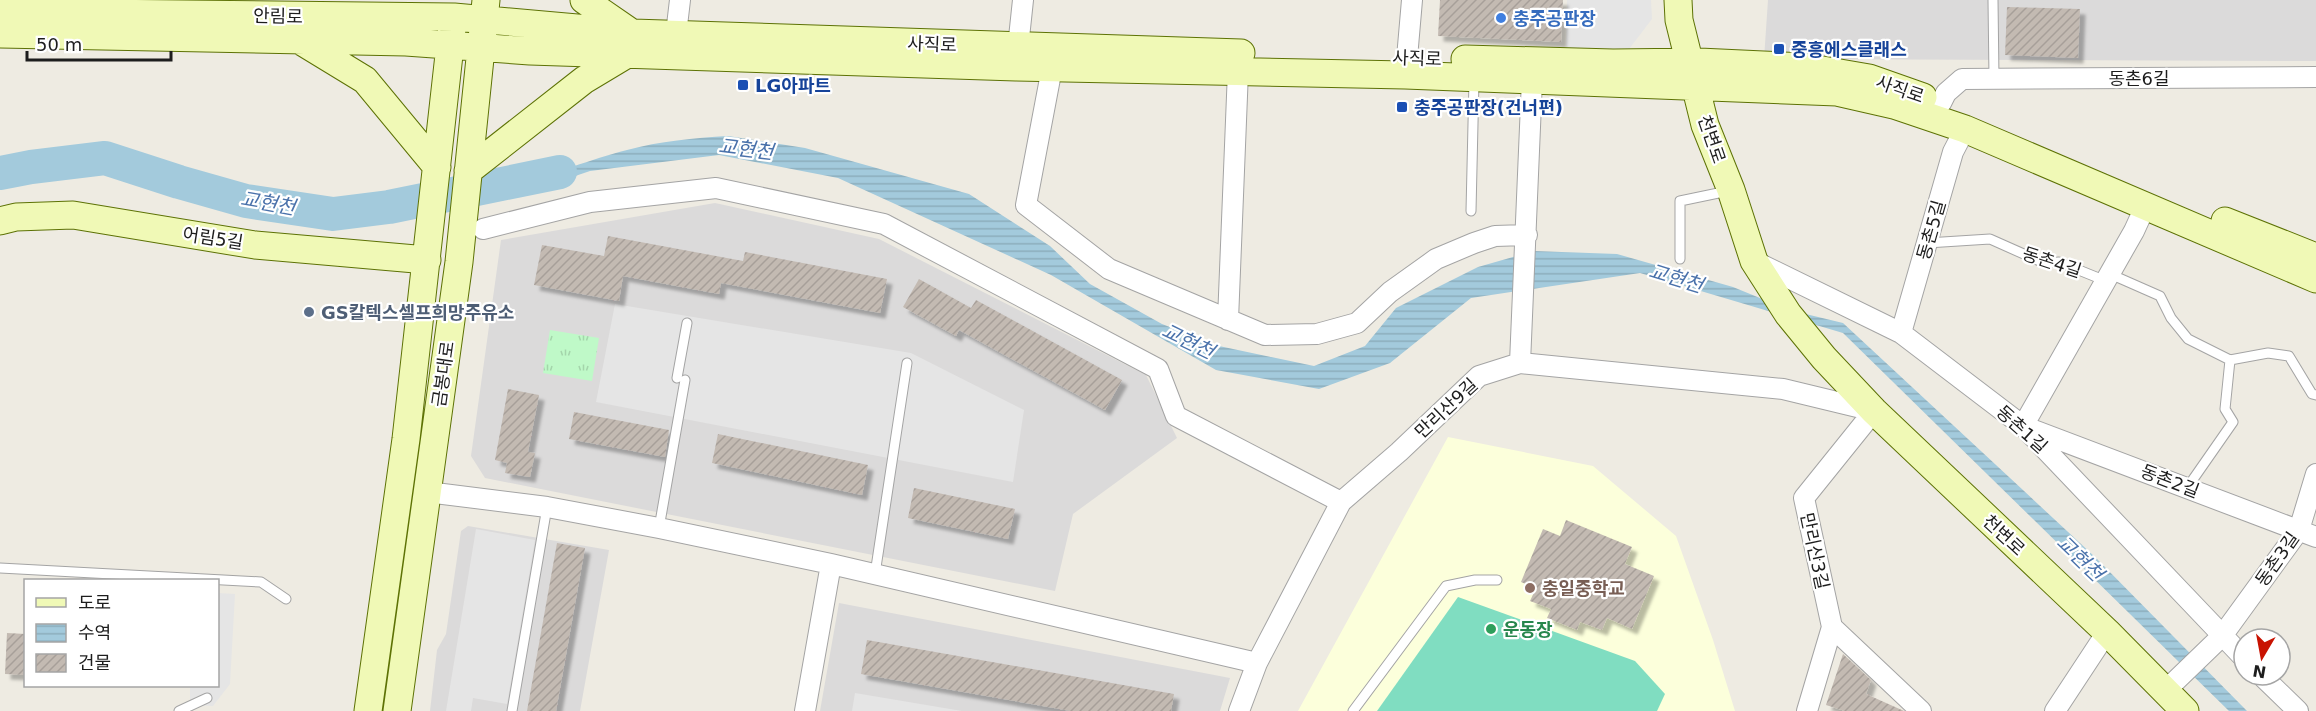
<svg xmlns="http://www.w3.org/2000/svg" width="2316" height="711" viewBox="0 0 2316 711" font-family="'DejaVu Sans','Noto Sans KR',sans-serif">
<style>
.residential{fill:#dbdada}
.education{fill:#fcffdb}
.park{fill:url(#park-tufts)}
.pitch{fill:#80ddc1}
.parking{fill:#e5e5e5}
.water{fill:url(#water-rules)}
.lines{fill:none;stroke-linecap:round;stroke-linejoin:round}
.river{stroke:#a3cadc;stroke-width:34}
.building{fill:url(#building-hatch);filter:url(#shadow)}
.lane-casing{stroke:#a4a4a4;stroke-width:11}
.street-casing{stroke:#a4a4a4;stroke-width:22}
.secondary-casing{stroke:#5d7205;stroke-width:29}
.lane{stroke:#fff;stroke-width:9}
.street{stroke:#fff;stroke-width:20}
.secondary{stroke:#f0f9b6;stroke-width:27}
.shop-dot{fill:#3f7fe0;stroke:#fff;stroke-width:2}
.transit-dot{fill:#1a4fb4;stroke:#fff;stroke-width:2}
.service-dot{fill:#5c6f8a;stroke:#fff;stroke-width:2}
.education-dot{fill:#8d6e63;stroke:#fff;stroke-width:2}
.leisure-dot{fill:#2e9e5b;stroke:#fff;stroke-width:2}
.labels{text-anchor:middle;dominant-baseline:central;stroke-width:4.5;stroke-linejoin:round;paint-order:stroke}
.street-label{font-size:18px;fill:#1d1d1d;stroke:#fff}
.shop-label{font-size:18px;font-weight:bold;fill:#366cbe;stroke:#fff;text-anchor:start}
.transit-label{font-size:18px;font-weight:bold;fill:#164399;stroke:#fff;text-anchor:start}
.service-label{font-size:18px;font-weight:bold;fill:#4e5e75;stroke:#fff;text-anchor:start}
.education-label{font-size:18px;font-weight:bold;fill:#785e54;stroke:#fff;text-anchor:start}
.leisure-label{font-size:18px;font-weight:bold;fill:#27864d;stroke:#fff;text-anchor:start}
.water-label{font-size:20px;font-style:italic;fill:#4a72ab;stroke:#fff}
</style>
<defs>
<pattern id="park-tufts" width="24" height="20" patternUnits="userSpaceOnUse" patternTransform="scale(1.5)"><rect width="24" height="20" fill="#bff9c8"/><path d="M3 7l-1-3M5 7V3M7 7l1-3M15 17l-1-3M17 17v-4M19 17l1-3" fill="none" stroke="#a4d5ab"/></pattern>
<pattern id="water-rules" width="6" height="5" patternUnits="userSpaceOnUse" patternTransform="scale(1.5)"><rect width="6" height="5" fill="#a3cadc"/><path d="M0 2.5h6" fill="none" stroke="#8cadbc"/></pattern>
<pattern id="building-hatch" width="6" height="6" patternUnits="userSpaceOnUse" patternTransform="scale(1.5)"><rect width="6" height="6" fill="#c3bab2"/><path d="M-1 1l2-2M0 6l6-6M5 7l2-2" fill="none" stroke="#a79f99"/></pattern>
<filter id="shadow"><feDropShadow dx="5.5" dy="5.5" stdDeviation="1.5" flood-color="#0004"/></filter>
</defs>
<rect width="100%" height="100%" fill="#eeebe2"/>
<path class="residential" d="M1768,0H2316V61L1764,59Z
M715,203L879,239L1146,375L1177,438L1073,514L1055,591L485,478L471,456L501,240Z
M468,526L609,550L580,711H430L437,650L446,634L461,531Z
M839,603L1230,678L1220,711H820Z"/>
<path class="education" d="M1448,437L1593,466L1676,536L1713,640L1735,711H1298Z"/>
<path class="park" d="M550,330L599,338L592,381L543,373Z"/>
<path class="pitch" d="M1458,597L1635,661L1665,694L1657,711H1377Z"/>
<path class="parking" d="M1567,0H1651L1652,19L1626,53L1566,54Z
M615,304L911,353L1024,410L1013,482L596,402Z
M476,529L535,540L507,704L473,698L471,711H446Z
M218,593L235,594L230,684L213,706L190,705V686H218Z
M855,693L962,711H852Z"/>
<path class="water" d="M728,136L805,148L969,194L1050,246L1090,284L1162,324L1219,346L1314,366L1365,346L1396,308L1478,267L1534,251L1617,254L1733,287L1789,310L1843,323L2095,557L2247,711H2229L1843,333L1640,273L1471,298L1390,363L1319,389L1216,370L1051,275L838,178L719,155L590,171L501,201L518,176C556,176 590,159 627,150C660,141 694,138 728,136Z"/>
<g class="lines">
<path class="river" d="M0,173L31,167L105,158L179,182L246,201L333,214L389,207L560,172"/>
</g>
<path class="building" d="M1440,0H1563L1561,42L1438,36Z
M2007,7L2080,9L2078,58L2005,55Z
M608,236L743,261L745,252L887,279L880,313L721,283L719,294L623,276L619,301L534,285L542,245L604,256Z
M919,279L971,308L976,300L1122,380L1105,410L959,330L956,336L903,307Z
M508,389L539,395L528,452L535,453L530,477L505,473L507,463L495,460Z
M574,412L669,430L665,457L569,439Z
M718,434L868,465L862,495L712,463Z
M914,488L1015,509L1008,539L908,518Z
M1566,520L1632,547L1625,564L1654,576L1632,629L1607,618L1602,630L1580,622L1577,630L1547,618L1551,609L1530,601L1536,588L1521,582L1543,529L1560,536Z
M557,543L585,548L556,711H527Z
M7,633L26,634V675L5,674Z
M867,640L1174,694L1171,711H1071L861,674Z
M1843,654L1871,680L1866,694L1904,711H1845L1826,705Z"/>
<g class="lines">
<g class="lane-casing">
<path id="lane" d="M1993,0L1994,78
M1471,211L1474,80
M1927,243L1990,239L2044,263L2059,262L2106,281
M1680,259V201L1728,191
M2110,274L2160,296L2171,318L2188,339L2230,360
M677,378L687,323
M2187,488L2233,422L2225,409L2230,360L2268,353L2289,356L2312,394L2316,395
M659,528L685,380
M0,568L261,582L286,599
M875,574L907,363
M179,711L207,698
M512,711L547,507
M1353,711L1446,586L1475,580H1497"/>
</g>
<g class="street-casing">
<path id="street" d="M676,34L680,0
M1018,47L1023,0
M1407,58L1412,0
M1052,68L1026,205L1109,269L1265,335L1317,334L1357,323L1390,292L1436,259L1474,243L1495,236L1527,235
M1941,103L1946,93L1962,79L2316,77
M2145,207L2134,231L2023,426L2316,537
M483,229L590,202L716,188L884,224L1158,369L1176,416L1341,502
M1754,261L1901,333L2023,426L2244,658
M1228,320L1238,71
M1901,333L1953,152L1965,129
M1520,363L1532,80
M427,492L547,507L659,528L831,564L1257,663
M1832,627L1921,711
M2261,675L2298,711
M2165,691L2222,636L2299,530L2316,474
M805,711L831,564
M1239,711L1257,663L1341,502L1399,452L1479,376L1520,363L1783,389L1874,411L1804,498L1832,627L1807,711
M2055,711L2107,632"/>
</g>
<g class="secondary-casing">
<path id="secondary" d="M584,0L632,33
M1678,0L1679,20L1705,125L1731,190L1754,261L1788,314L1824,358L1874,411L2107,632L2185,711
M0,12L454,17L633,33L1241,53
M0,34L406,42L530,51L1016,67L1405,75L1837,92L1894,105L1965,129L2316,279
M301,41L365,80L437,167
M1465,59L1613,63L1699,62L1805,67L1869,78L1923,97
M468,171L584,80L629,53
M0,221L16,217L73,215L255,245L427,260
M2225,221L2316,257
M368,711L406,439L452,28
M397,711L459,262L486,0"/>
</g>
<use href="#lane" class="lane"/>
<use href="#street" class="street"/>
<use href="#secondary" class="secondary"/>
</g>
<circle class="shop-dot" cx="1501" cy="18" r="6"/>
<g class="transit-dot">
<rect x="1773" y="43" width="12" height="12" rx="3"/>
<rect x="737" y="79" width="12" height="12" rx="3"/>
<rect x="1396" y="101" width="12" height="12" rx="3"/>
</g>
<circle class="service-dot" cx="309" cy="312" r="6"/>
<circle class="education-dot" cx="1530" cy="588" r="6"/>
<circle class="leisure-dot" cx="1491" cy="629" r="6"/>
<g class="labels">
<g class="street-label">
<text transform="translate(278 16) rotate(1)">안림로</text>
<text transform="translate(932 44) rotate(2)">사직로</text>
<text transform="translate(1417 58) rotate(2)">사직로</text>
<text x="2139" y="78">동촌6길</text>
<text transform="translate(1900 89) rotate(19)">사직로</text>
<text transform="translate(1712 139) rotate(71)">천변로</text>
<text transform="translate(1931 230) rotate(-74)">동촌5길</text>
<text transform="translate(213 238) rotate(9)">어림5길</text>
<text transform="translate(2052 262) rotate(18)">동촌4길</text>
<text transform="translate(443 374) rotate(-82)">금봉대로</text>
<text transform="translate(1446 408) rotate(-43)">만리산9길</text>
<text transform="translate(2022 429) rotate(42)">동촌1길</text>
<text transform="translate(2170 481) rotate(21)">동촌2길</text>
<text transform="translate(2004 535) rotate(43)">천변로</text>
<text transform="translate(1815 551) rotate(78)">만리산3길</text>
<text transform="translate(2277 559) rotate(-55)">동촌3길</text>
</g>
<g class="shop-label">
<text x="1513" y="18">충주공판장</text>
</g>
<g class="transit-label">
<text x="1791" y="49">중흥에스클래스</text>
<text x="755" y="85">LG아파트</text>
<text x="1414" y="107">충주공판장(건너편)</text>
</g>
<g class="service-label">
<text x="321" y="312">GS칼텍스셀프희망주유소</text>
</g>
<g class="education-label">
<text x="1542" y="588">충일중학교</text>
</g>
<g class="leisure-label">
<text x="1503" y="629">운동장</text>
</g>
<g class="water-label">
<text transform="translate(746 149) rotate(7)">교현천</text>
<text transform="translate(268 203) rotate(10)">교현천</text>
<text transform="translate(1676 278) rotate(17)">교현천</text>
<text transform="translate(1188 341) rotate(26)">교현천</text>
<text transform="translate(2080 558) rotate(44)">교현천</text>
</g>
</g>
<rect x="24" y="579" width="195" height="108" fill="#ffffff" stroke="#a5a5a5" stroke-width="1.5"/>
<rect x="36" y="598" width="30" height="9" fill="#f0f9b6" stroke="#a5a5a5" stroke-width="1.5"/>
<text x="78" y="609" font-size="18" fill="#1d1d1d">도로</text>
<rect x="36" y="624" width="30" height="18" fill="url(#water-rules)" stroke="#a5a5a5" stroke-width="1.5"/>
<text x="78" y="639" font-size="18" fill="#1d1d1d">수역</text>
<rect x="36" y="654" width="30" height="18" fill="url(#building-hatch)" stroke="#a5a5a5" stroke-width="1.5"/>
<text x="78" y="669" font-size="18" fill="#1d1d1d">건물</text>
<g transform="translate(2262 657) rotate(190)"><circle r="28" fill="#ffffff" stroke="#a5a5a5" stroke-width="1.5"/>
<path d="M0-4.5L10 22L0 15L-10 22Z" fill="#c81201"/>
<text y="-9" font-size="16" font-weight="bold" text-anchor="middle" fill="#1d1d1d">N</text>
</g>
<path d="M27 51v9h144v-9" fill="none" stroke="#1d1d1d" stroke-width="3"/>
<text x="36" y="51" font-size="18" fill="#1d1d1d" stroke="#ffffff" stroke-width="4.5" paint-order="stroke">50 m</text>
</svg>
